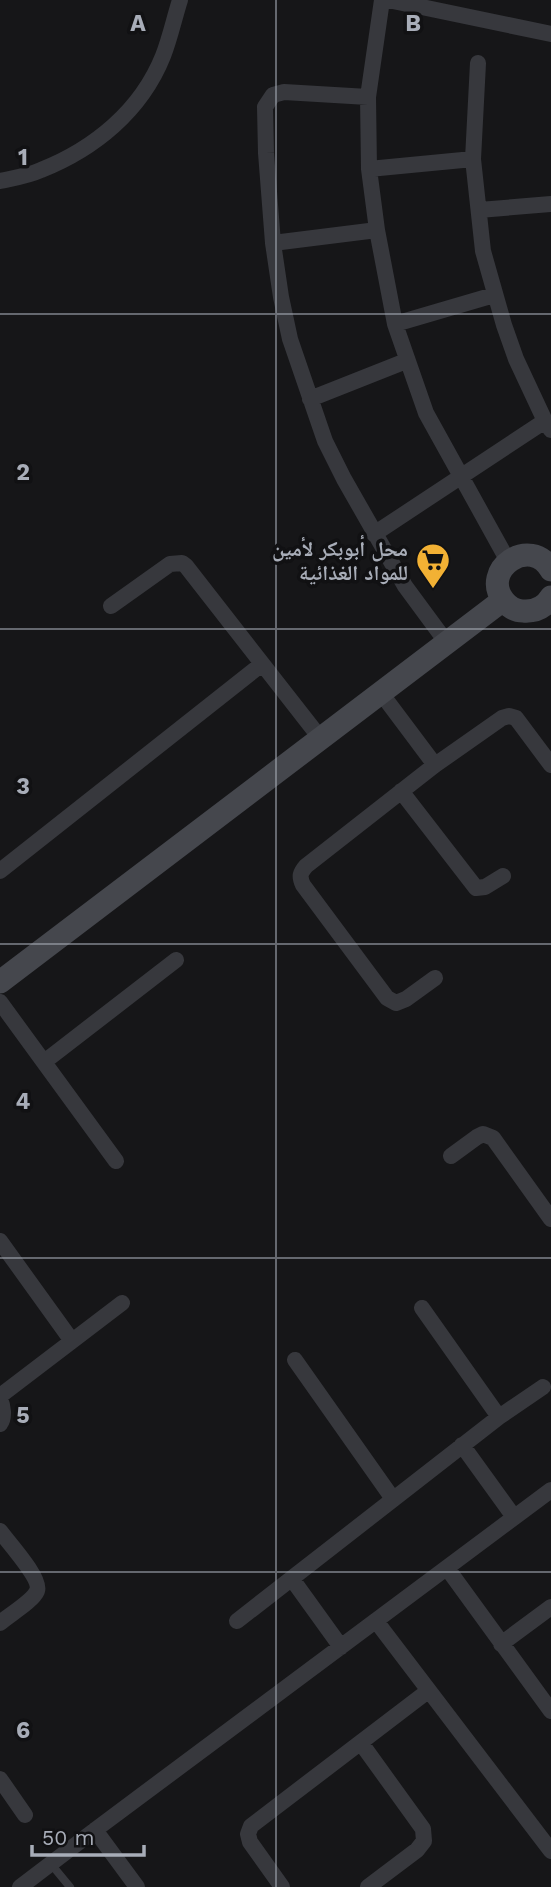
<svg xmlns="http://www.w3.org/2000/svg" width="551" height="1887" viewBox="0 0 551 1887" font-family="'Work Sans','Noto Naskh Arabic',sans-serif">
<style>
.lines{fill:none;stroke-linecap:round;stroke-linejoin:round}
.lane{stroke:#37383d;stroke-width:8}
.street{stroke:#37383d;stroke-width:16}
.secondary{stroke:#45474d;stroke-width:23}
.grid{fill:none;stroke:#a8adb8;stroke-width:2;stroke-opacity:0.55}
.labels{text-anchor:middle;dominant-baseline:central;stroke-width:7;stroke-linejoin:round;paint-order:stroke}
.poi-label{font-size:21px;font-weight:bold;fill:#a8adb8;stroke:#111113;text-anchor:end}
.grid-label{font-size:23px;text-anchor:middle;font-weight:bold;fill:#a8adb8;stroke:#111113;stroke-width:7;stroke-linejoin:round;paint-order:stroke}
</style>
<rect width="100%" height="100%" fill="#161618"/>
<g class="lines">
<path class="lane" d="M51,1864L70,1887"/>
<path class="street" d="M382,0L368,97L369,169L377,230L395,324L426,413L508,561
M388,0L551,34
M478,63L473,159L483,251L504,325L516,359L545,421L551,430
M368,97L284,92L273,95L265,107L266,153L273,243L281,297L290,339L325,441L344,479L405,586L447,643
M369,169L473,159
M0,181C14,178 28,176 41,170C94,149 141,111 163,56C170,38 174,19 180,0
M479,210L551,204
M273,243L377,230
M395,324L494,295
M310,399L406,361
M374,534L545,421
M111,606L170,564L182,563L186,566L321,739
M381,693L435,765
M401,791L476,888L485,887L503,876
M0,871L262,664
M435,978L406,999L396,1003L387,998L303,885C299,876 300,873 306,866L435,765L502,718L509,716L516,718L551,765
M0,1002L116,1161
M44,1062L176,960
M451,1156L477,1137L483,1134L493,1138L551,1219
M0,1241L72,1341
M422,1308L499,1417
M295,1360L393,1499
M0,1396L122,1303
M0,1399C3,1406 5,1417 0,1424
M462,1445L514,1517
M0,1531C8,1542 42,1579 37,1591C33,1601 9,1615 0,1623
M447,1568L551,1711
M292,1579L341,1647
M237,1621L499,1417L543,1387
M376,1621L551,1851
M501,1644L551,1607
M361,1743L423,1829L424,1841L417,1850L368,1887
M0,1779L25,1815
M95,1830L137,1887
M20,1887L95,1830L551,1490
M282,1887L250,1842L248,1834L251,1826L428,1691"/>
<path class="secondary" d="M551,570C531,534 479,570 504,601C509,607 516,611 523,611C536,612 545,607 551,597
M0,982L503,600"/>
</g>
<path class="grid" d="M276,0V1887M0,314H551M0,629H551M0,944H551M0,1258H551M0,1572H551"/>
<defs>
<g id="supermarket-pin" transform="scale(1.75)"><path d="M0 17L-7.5 6A9.5 9.5 0 1 1 7.5 6Z" fill="#f2b134" stroke="#111113"/><path d="M-6-5.5h2.5l.6 2H6L4.5 2H-2.5L-4.4-4H-6ZM-1.5 3.2a1.3 1.3 0 1 0 .1 0ZM3 3.2a1.3 1.3 0 1 0 .1 0Z" fill="#111"/></g>
</defs>
<g fill-rule="evenodd">
<use href="#supermarket-pin" x="433" y="560"/>
</g>
<g class="labels">
<g class="poi-label">
<text x="408" y="548">محل أبوبكر لأمين<tspan x="408" dy="24">للمواد الغذائية</tspan></text>
</g>
</g>
<g class="grid-label">
<text x="138" y="31">A</text>
<text x="413" y="31">B</text>
<text x="23" y="165">1</text>
<text x="23" y="480">2</text>
<text x="23" y="794">3</text>
<text x="23" y="1109">4</text>
<text x="23" y="1423">5</text>
<text x="23" y="1738">6</text>
</g>
<path d="M32 1845v10h112v-10" fill="none" stroke="#a8adb8" stroke-width="3.5"/>
<text x="42" y="1845" font-size="21" fill="#a8adb8" stroke="#111113" stroke-width="5" paint-order="stroke">50 m</text>
</svg>
